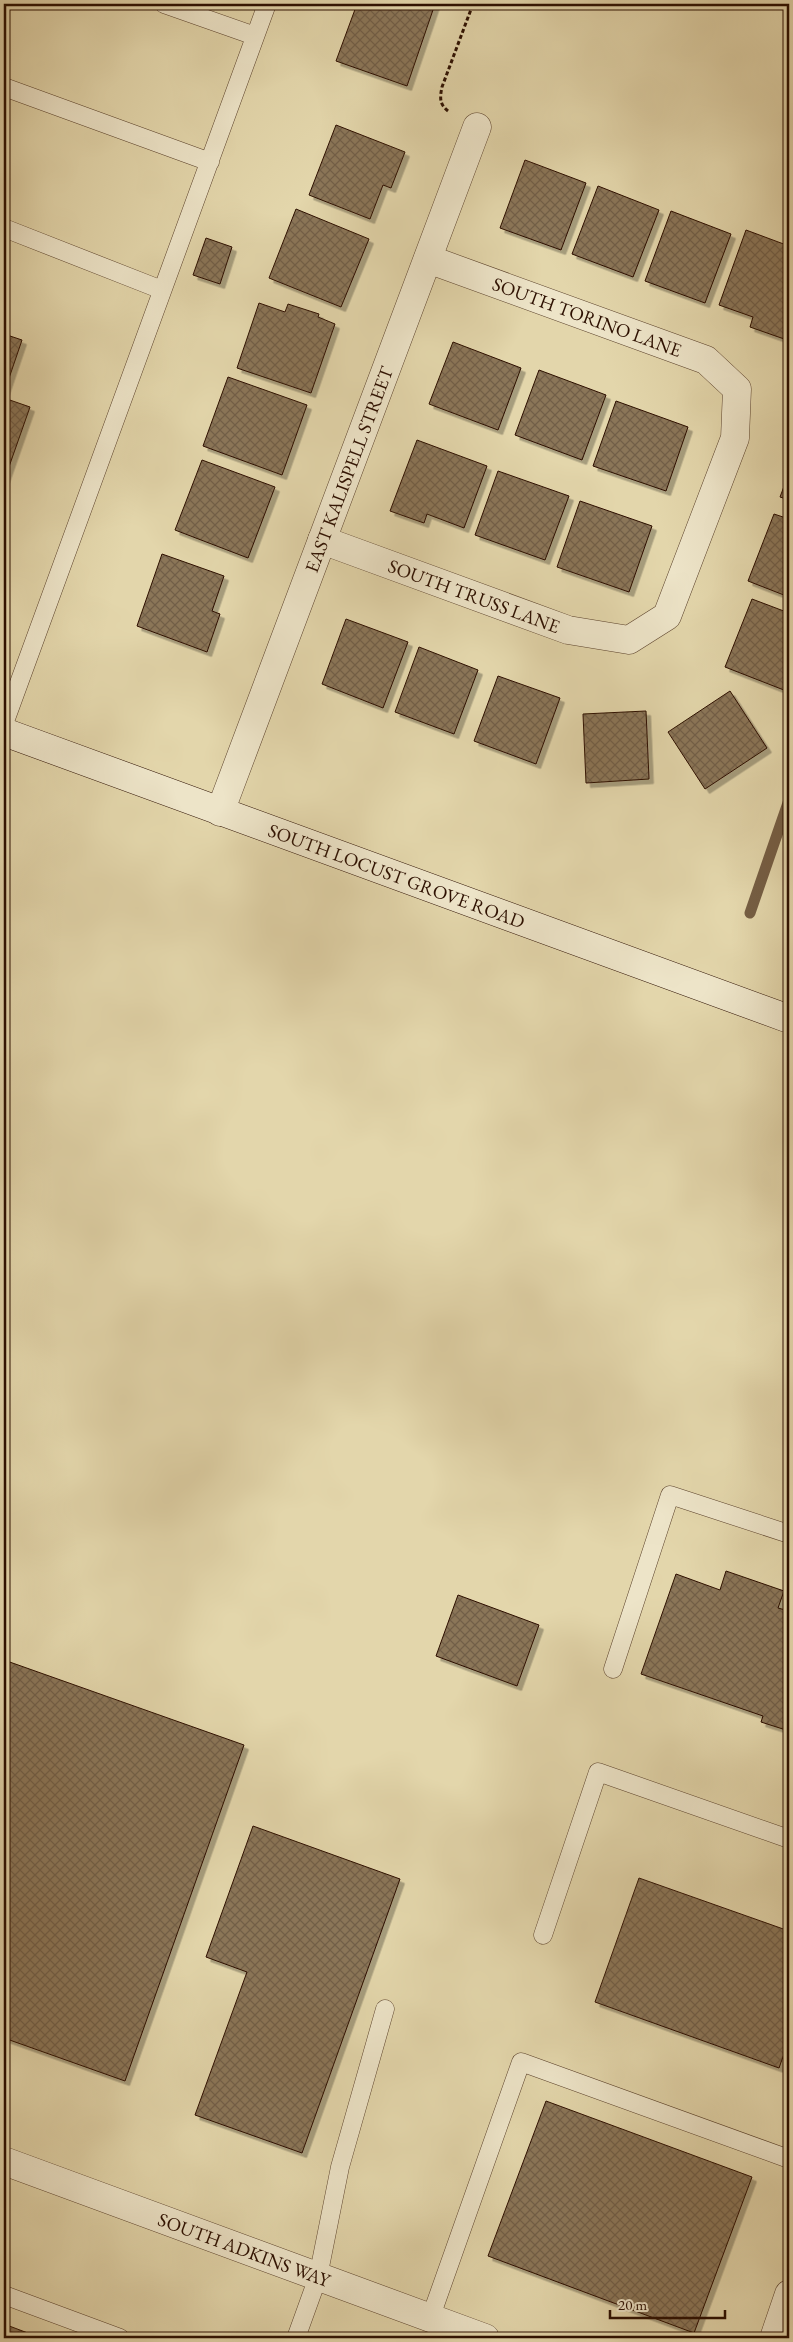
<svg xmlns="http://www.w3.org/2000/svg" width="793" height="2342" viewBox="0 0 793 2342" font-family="'EB Garamond',serif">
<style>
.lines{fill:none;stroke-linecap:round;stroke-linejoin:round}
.stream{stroke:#755e44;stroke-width:11}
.building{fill:url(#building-cross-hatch);stroke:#2c0f00;filter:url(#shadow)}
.lane-casing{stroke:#5a412b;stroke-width:19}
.street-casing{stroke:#5a412b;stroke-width:29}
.secondary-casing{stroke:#2c0f00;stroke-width:29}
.path{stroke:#2c0f00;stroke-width:3;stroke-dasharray:4 2.5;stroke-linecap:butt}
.lane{stroke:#ede4c8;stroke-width:18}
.street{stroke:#ede4c8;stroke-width:28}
.secondary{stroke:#ede4c8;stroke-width:28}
.labels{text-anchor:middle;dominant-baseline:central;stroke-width:4;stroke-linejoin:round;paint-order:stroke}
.street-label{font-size:19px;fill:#2c0f00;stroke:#ede4c8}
</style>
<defs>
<pattern id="building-cross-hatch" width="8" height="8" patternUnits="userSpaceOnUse" patternTransform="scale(1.25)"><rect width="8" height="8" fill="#8b7659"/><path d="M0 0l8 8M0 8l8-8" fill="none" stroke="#725f47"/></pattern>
<filter id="shadow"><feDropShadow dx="4.5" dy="4.5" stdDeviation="0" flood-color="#0004"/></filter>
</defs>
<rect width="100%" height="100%" fill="#e3d6ab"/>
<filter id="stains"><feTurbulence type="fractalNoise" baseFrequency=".004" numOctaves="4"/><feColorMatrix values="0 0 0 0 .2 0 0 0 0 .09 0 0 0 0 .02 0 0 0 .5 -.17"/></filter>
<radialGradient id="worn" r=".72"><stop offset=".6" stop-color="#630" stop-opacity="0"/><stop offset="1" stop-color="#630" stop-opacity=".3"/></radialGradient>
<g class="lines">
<path class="stream" d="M750,913L789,800"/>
</g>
<path class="building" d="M357,4H435L407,86L336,61Z
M336,125L405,152L391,188L383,185L370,219L309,195Z
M525,160L586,183L561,250L500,228Z
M598,186L659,210L633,277L572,254Z
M296,209L369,239L341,307L269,278Z
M671,211L731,234L705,303L645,281Z
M746,230L789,246V334L787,340L750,327L753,317L719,305Z
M206,238L232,247L220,284L193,275Z
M259,303L285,312L288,304L319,314L318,317L335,324L311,393L237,368Z
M4,334L22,340L4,393Z
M453,342L521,368L498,430L429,404Z
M539,370L606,395L582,460L515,435Z
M228,377L307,405L282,475L203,446Z
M4,398L30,407L4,481Z
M616,401L688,427L666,491L593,466Z
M417,440L487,466L464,528L427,514L424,523L390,511Z
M202,460L275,487L248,558L175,530Z
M498,471L569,496L545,560L475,535Z
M789,473V500L780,497Z
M580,501L652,526L629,592L557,567Z
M774,514L789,519V597L748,581Z
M162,554L224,576L212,611L220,614L207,652L137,626Z
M752,599L789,613V692L725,667Z
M346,619L408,642L383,708L322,684Z
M419,647L478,670L454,734L395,712Z
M498,676L560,698L536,764L474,741Z
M730,691L767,748L705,789L668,732Z
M646,711L649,779L586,783L583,714Z
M726,1571L784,1591L778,1608L789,1611V1731L761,1722L763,1716L641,1674L676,1574L720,1590Z
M458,1595L539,1625L517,1686L436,1656Z
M4,1660L244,1745L125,2081L4,2038Z
M253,1826L400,1879L302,2153L195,2115L247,1972L206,1957Z
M639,1878L789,1931V2040L779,2068L595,2002Z
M546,2101L752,2177L694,2333L488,2256Z
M4,2324L41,2338H4Z"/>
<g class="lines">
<g class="lane-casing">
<path id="lane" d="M164,4L255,36
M4,87L210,162
M4,228L162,290
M4,724L267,4
M613,1669L670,1495L789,1534
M543,1935L598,1772L789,1839
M4,2295L120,2338
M430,2319L521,2062L789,2159
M296,2338L318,2277L340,2167L385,2009"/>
</g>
<g class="street-casing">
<g id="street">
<path id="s1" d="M322,540L568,630L629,640L667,616L735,438L737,389L706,360L428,259"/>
<path id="s2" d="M220,812L477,127"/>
<path id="s3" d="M4,2161L485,2338"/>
<path d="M774,2338L789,2294"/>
</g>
</g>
<g class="secondary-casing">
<g id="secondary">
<path id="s4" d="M4,732L789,1019"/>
</g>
</g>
<path class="path" d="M448,111C439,104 440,97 442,87L473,4"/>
<use href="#lane" class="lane"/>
<use href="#street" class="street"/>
<use href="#secondary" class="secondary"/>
</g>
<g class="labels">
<g class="street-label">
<text transform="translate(587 317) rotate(20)">SOUTH TORINO LANE</text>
<text stroke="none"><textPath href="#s2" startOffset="366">EAST KALISPELL STREET</textPath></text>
<text stroke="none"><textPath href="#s1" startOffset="162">SOUTH TRUSS LANE</textPath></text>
<text stroke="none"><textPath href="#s4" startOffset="418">SOUTH LOCUST GROVE ROAD</textPath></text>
<text stroke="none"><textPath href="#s3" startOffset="256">SOUTH ADKINS WAY</textPath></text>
</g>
</g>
<rect width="793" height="2342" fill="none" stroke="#e3d6ab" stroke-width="20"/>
<rect x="5" y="5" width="783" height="2332" fill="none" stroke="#2c0f00" stroke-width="2.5"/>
<rect x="10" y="10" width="773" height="2322" fill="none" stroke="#2c0f00"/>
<path d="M610 2310v8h115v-8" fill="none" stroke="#2c0f00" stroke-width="2.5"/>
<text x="618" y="2310" font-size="15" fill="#2c0f00" stroke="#ede4c8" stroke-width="4" paint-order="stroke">20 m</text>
<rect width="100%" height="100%" filter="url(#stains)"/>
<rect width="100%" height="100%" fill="url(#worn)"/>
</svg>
